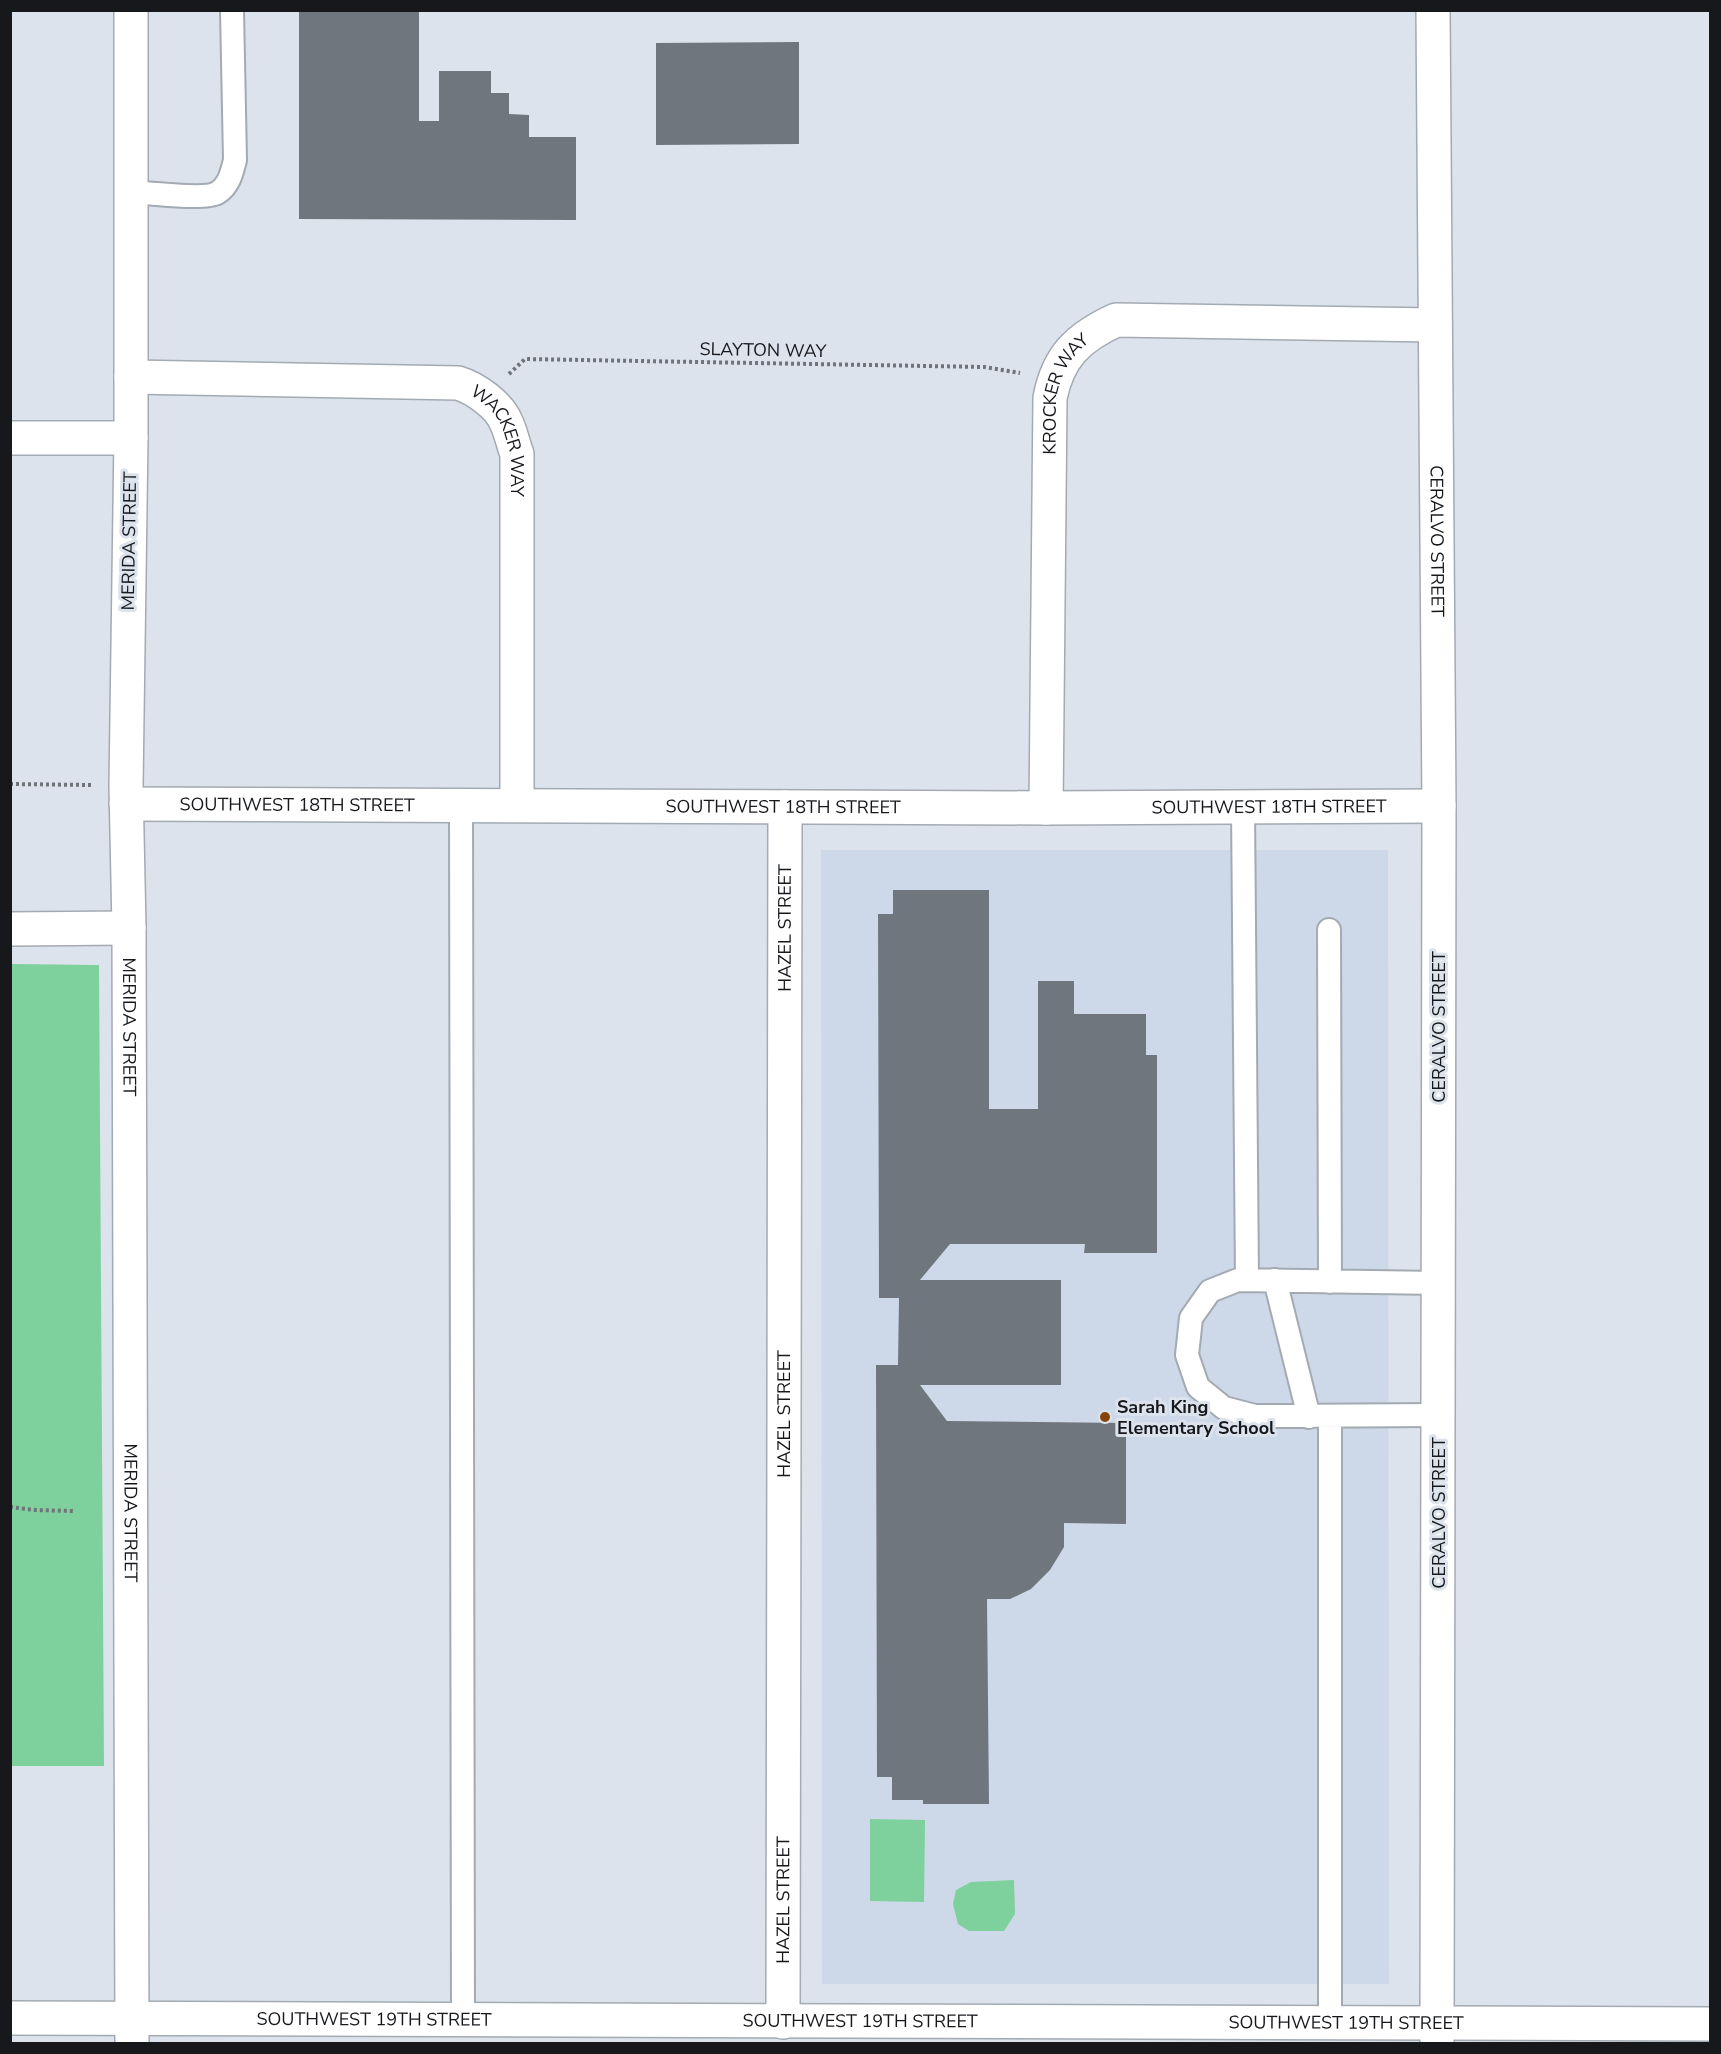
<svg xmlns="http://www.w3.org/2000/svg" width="1721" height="2054" viewBox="0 0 1721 2054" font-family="'Nunito Sans',sans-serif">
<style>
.built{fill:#cdd9e9}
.green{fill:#7ed09d}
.building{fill:#6f767e}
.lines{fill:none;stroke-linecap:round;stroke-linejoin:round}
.service-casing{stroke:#a3aab2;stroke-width:26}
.minor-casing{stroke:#a3aab2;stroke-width:36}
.tertiary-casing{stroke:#a3aab2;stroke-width:36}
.path{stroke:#6f747a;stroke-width:4;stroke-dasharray:3 3;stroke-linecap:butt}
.service{stroke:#fff;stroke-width:22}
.minor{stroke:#fff;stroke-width:33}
.tertiary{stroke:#fff;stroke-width:33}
.poi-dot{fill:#84440b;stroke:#dce3ec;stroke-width:2}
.labels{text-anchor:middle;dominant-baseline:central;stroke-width:6;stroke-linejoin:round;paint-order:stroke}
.street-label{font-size:18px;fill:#16181c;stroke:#dce3ec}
.poi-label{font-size:18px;font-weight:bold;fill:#16181c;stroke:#dce3ec;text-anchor:start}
</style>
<rect width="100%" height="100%" fill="#dce3ec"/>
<path class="built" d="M821,850H1388L1389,1984H822Z"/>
<path class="green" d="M11,964L99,965L104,1766H11Z
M870,1819L925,1820L924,1902L870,1901Z
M1014,1880L1015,1914L1004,1931H969L958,1924L953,1904L956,1890L971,1882Z"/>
<path class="building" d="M299,10H419V121H439V71H491V93H509V114L529,115V137H576V220L299,219Z
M799,42V144L656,145V43Z
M893,890H989V1109H1038V981H1074V1014H1146V1055H1157V1253H1084L1085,1244H950L920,1280H1061V1385H920L947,1421L1126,1423V1524L1064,1523V1547L1050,1570L1031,1589L1010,1599H987L989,1804H923V1800H892V1777H877L876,1365H898L899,1298H879L878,914H893Z"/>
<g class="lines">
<g class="service-casing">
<path id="service" d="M131,192C147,193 205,200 217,193C229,186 232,172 235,160L232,10
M461,805L463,2019
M1243,807L1247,1280
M1329,930L1330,1282
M1275,1280L1309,1417
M1439,1415L1255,1416L1224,1408L1198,1387L1187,1355L1191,1318L1210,1291L1238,1280L1439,1283
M1330,2023V1416"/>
</g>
<g class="minor-casing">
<g id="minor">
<path id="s1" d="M131,10V438L126,786L129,928L132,2044"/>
<path id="s2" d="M131,377L458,383C475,388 499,405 506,422C511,432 513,444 517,454V805"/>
<path d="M10,438H131"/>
<path id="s3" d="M126,804L1046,808L1439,806"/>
<path id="s4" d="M1046,808L1050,398C1058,356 1079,337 1116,320L1435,325"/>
<path d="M10,929L129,928"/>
<path id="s5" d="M783,2022L785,807"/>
</g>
</g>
<g class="tertiary-casing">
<g id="tertiary">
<path id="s6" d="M1433,10L1439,806L1437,2044"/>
<path id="s7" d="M10,2018L1710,2024"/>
</g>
</g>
<path class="path" d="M509,374L525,359L984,367L1020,373
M10,784L91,785
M10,1507L35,1510L73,1511"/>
<use href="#service" class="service"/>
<use href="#minor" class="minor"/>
<use href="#tertiary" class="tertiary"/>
</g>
<circle class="poi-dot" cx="1105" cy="1417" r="6"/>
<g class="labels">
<g class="street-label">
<text transform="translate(763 350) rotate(1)">SLAYTON WAY</text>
<text stroke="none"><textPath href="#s4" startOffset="418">KROCKER WAY</textPath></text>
<text stroke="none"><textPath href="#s2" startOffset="405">WACKER WAY</textPath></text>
<text transform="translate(129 541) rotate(-89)">MERIDA STREET</text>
<text stroke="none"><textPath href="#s6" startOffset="531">CERALVO STREET</textPath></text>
<text stroke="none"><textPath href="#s3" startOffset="171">SOUTHWEST 18TH STREET</textPath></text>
<text stroke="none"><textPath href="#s3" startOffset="657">SOUTHWEST 18TH STREET</textPath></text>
<text stroke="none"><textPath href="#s3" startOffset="1143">SOUTHWEST 18TH STREET</textPath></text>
<text stroke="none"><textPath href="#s5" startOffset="1094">HAZEL STREET</textPath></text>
<text stroke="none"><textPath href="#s1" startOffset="1017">MERIDA STREET</textPath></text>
<text transform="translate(1439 1027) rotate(-90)">CERALVO STREET</text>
<text stroke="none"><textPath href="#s5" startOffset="608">HAZEL STREET</textPath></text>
<text stroke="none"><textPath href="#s1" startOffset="1503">MERIDA STREET</textPath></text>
<text transform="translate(1439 1513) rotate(-90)">CERALVO STREET</text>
<text stroke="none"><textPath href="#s5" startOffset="122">HAZEL STREET</textPath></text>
<text stroke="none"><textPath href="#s7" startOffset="364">SOUTHWEST 19TH STREET</textPath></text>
<text stroke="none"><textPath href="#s7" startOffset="850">SOUTHWEST 19TH STREET</textPath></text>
<text stroke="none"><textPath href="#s7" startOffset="1336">SOUTHWEST 19TH STREET</textPath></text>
</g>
<g class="poi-label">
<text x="1117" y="1407">Sarah King<tspan x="1117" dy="21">Elementary School</tspan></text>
</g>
</g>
<rect width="1721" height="2054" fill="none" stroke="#16181c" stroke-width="24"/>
</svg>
